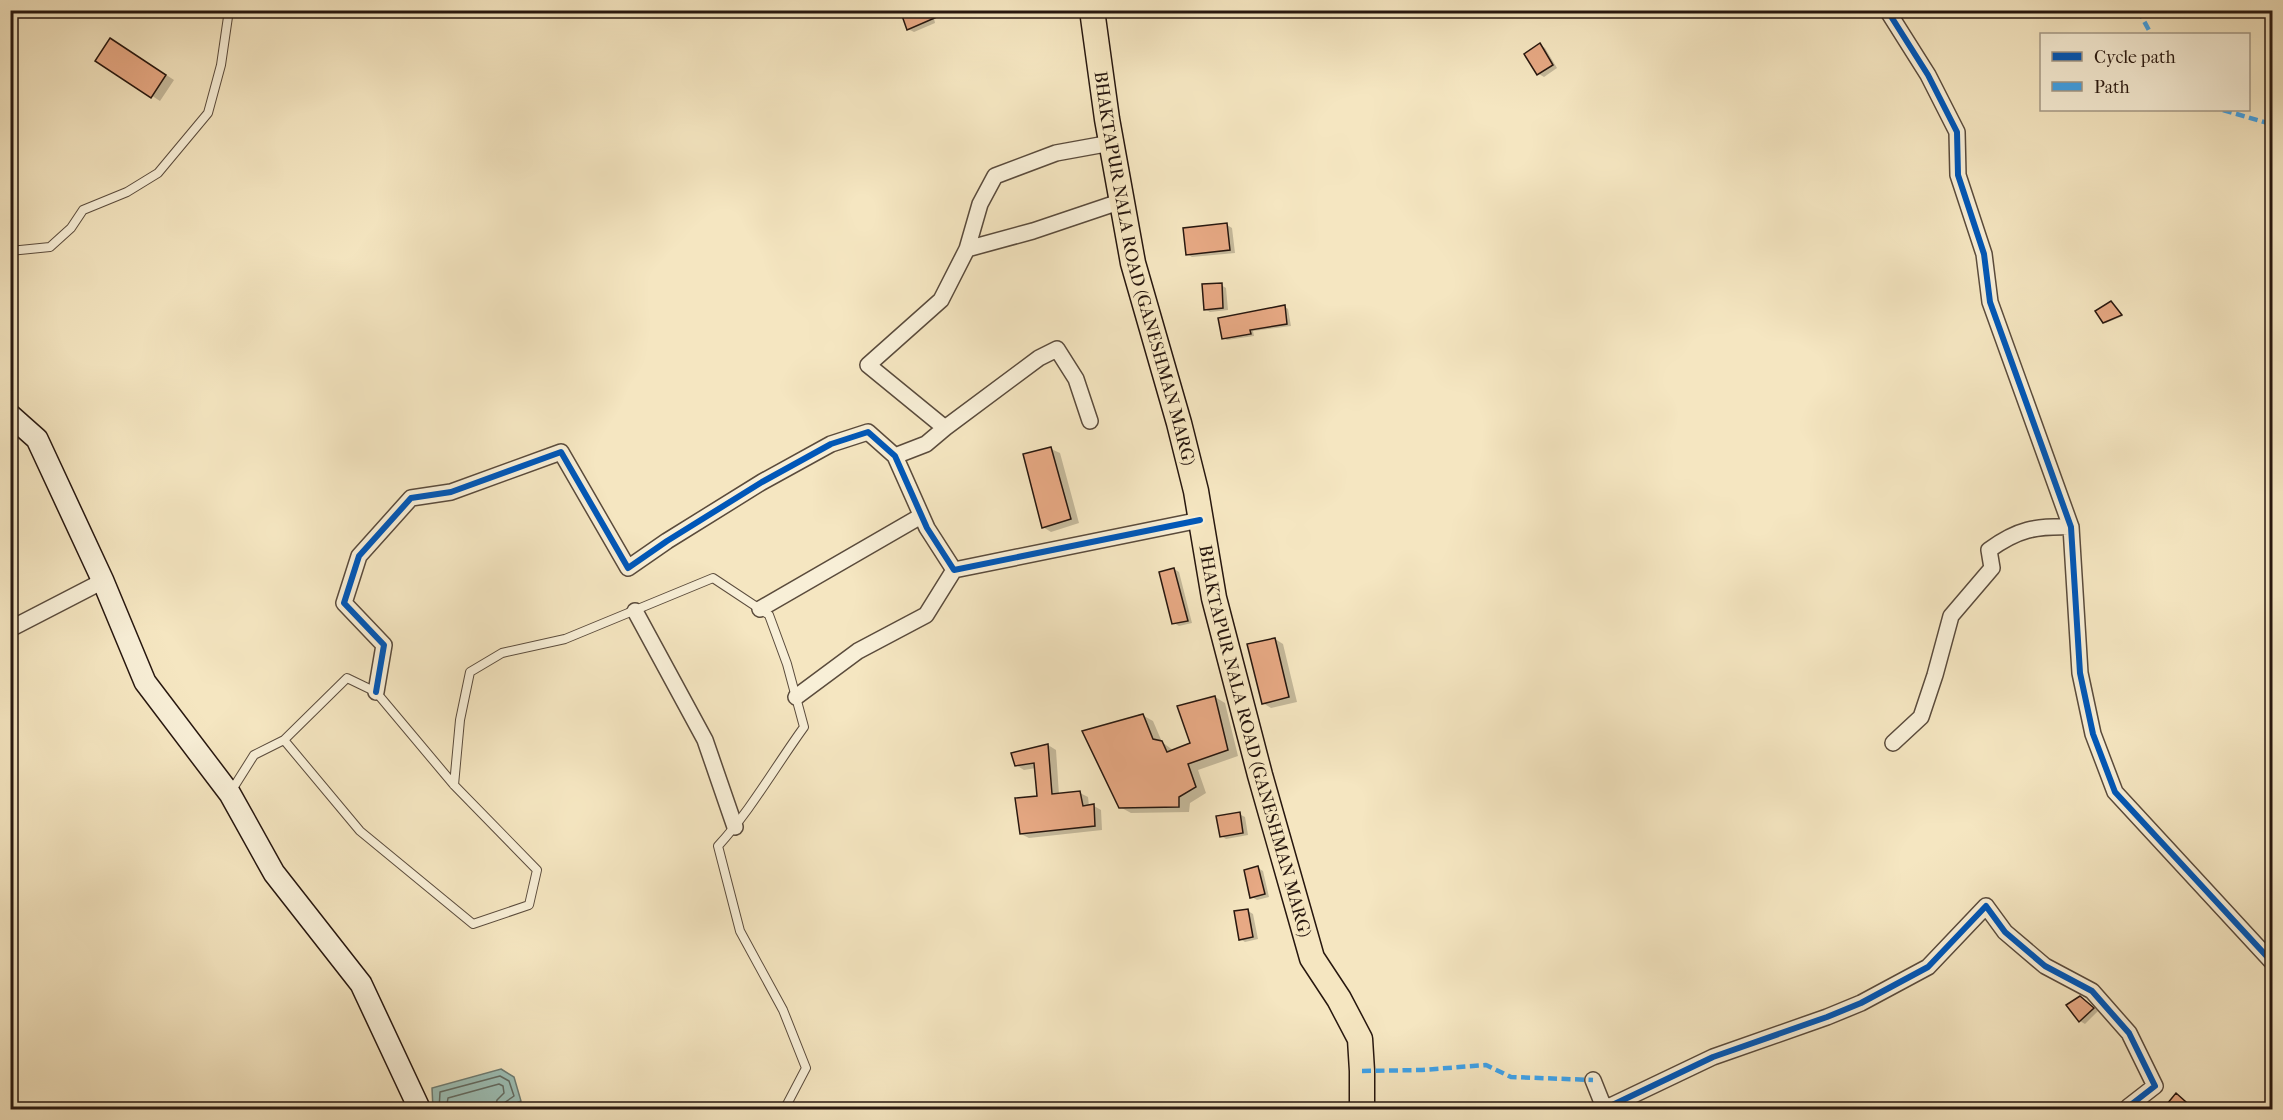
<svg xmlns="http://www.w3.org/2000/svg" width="2283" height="1120" viewBox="0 0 2283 1120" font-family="'IM FELL French Canon',serif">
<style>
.water{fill:#9cbfb6;stroke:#6d7c73;stroke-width:1.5}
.shadow{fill:#0003}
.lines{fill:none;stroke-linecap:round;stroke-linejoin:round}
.shore{stroke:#626b62;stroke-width:1.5}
.building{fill:#e7a984;stroke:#27170f;stroke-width:1.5}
.service-casing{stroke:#5a4b3c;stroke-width:10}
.minor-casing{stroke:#5a4b3c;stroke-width:18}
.secondary-casing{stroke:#27170f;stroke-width:24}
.primary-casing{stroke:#27170f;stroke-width:27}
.service{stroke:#f8efd7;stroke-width:8}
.minor{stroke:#f8efd7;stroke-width:15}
.secondary{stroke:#f8efd7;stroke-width:21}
.primary{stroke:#f5e6c1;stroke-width:24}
.quiet{stroke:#3ea2ea;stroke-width:4.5;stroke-dasharray:9 4.5;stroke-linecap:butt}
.cycleway-casing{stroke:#f8efd7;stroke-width:10}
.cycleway{stroke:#0057b8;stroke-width:6}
.labels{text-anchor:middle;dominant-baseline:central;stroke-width:4.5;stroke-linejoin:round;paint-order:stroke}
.street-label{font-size:18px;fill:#27170f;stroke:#f8efd7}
</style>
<rect width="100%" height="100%" fill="#f5e6c1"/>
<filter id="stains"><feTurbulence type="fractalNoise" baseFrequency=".00333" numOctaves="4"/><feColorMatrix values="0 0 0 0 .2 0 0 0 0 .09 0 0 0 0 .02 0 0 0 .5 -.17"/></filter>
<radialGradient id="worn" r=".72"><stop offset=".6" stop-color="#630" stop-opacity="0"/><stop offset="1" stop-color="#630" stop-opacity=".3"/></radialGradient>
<path class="water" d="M501,1069L514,1077L521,1101L507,1107L508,1109H433L432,1088Z"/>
<path class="shadow" d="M932,10L935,23L914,32L908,29Z
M119,44L174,80L160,101L97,60Z
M1540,45L1545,48L1557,68L1544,77L1539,74Z
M1227,225L1232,228L1235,253L1192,257L1187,254Z
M1221,285L1226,288L1228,310L1210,312L1205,309Z
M2111,302L2123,316L2106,323L2104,322Z
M1284,306L1288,309L1291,326L1253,331L1254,336L1227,340L1223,338Z
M1051,449L1060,453L1079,523L1051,532L1043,527Z
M1174,569L1179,572L1192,623L1179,626L1174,623Z
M1275,639L1283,644L1297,702L1271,708L1263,703Z
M1215,697L1225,703L1238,756L1198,770L1206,793L1190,803L1189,812L1131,813L1120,807L1142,715L1153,721L1162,742L1174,751L1192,743Z
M1048,745L1056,750L1059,795L1080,793L1088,797L1089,806H1094L1101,810L1102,830L1029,838L1021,834L1038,798L1036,768L1024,770L1016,765Z
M1239,814L1245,817L1248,835L1226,839L1221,836Z
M1258,868L1263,871L1269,897L1257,900L1252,897Z
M1248,911L1253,914L1258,939L1245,942L1240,939Z
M2080,997L2098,1011L2085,1024L2080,1021L2069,1005Z"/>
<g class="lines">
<path class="shore" d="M439,1110L440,1092L500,1076L509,1081L514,1096L504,1103L503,1110
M446,1110L448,1098L499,1084L503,1086L504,1093L497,1100L495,1110"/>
</g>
<path class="building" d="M900,10H953L907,30Z
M110,38L166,75L151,98L95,61Z
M1540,43L1553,65L1537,75L1524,54Z
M1227,223L1230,250L1186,255L1183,228Z
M1222,283L1223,308L1204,310L1202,284Z
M2111,301L2122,315L2103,323L2095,311Z
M1285,305L1287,324L1250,330L1251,334L1222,339L1218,318Z
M1051,447L1071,519L1042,528L1023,454Z
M1174,568L1188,621L1172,624L1159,572Z
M1275,638L1289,697L1262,704L1247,644Z
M1215,696L1228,750L1188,764L1196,787L1179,797V807L1119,808L1082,731L1143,714L1153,739L1162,741L1167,752L1190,743L1177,706Z
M1048,744L1052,794L1080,791L1083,806L1094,804L1095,826L1020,834L1015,798L1037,796L1034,763L1015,766L1011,753Z
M1240,812L1243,833L1220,837L1216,816Z
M1258,866L1265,894L1250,898L1244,870Z
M1248,909L1253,937L1239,940L1234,911Z
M2080,996L2094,1008L2079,1022L2066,1005Z
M2176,1093L2195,1110H2162Z"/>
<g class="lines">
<g class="service-casing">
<path id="service" d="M10,251L50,247L71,228L83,210L127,192L158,173L208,113L221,65L229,10
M454,785L460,720L470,672L502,653L565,639L713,578L769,615L787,664L804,727C775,767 751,810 718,846L740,931L783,1010L806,1068L784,1110
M230,793L254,755L284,740L347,678L376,692L454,785L537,870L529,905L473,924L360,831L284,740"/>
</g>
<g class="minor-casing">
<path id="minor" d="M1887,10L1928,75L1957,132L1958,175L1984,254L1990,302L2071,527L2080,673L2093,734L2115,792L2272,962
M1111,143L1056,153L995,176L980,204L967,249L1033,231L1122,201
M967,249L941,300L868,365L945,428L1039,358L1057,349L1076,379L1090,421
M895,456L926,444L945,428
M760,609L921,516
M635,611L705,740L735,827
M10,629L103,581
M376,692L384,645L344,603L359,556L411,498L451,492L561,452L628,568L667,541L762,482L831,444L868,432L895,456L927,528L954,570L1200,520
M796,697L858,651L926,615L954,570
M1893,743L1921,717L1935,675L1951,616L1992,568L1989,550C2018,529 2035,526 2071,527
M1593,1080L1605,1110
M1604,1109L1713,1057L1827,1017L1861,1003L1928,967L1986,906L2005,932L2045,966L2092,991L2129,1033L2155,1086L2128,1107L2132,1110"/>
</g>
<g class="secondary-casing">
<path id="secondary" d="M10,415L37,439L103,581L145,682L230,794L274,873L361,984L420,1110"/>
</g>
<g class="primary-casing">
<g id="primary">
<path id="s1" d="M1092,10L1107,119L1133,263L1179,423L1196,491L1214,598L1260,775L1312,958L1339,999L1360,1039L1362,1071V1110"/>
</g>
</g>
<use href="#service" class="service"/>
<use href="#minor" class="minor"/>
<use href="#secondary" class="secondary"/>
<use href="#primary" class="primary"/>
<path class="quiet" d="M2138,10L2151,34
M2223,110L2271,124L2272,122
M1362,1071L1422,1070L1486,1065L1511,1077L1593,1080"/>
<g class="cycleway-casing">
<path id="cycleway" d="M1887,10L1928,75L1957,132L1958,175L1984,254L1990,302L2071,527L2080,673L2093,734L2115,792L2272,962
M376,692L384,645L344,603L359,556L411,498L451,492L561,452L628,568L667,541L762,482L831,444L868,432L895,456L927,528L954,570L1200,520
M1604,1109L1713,1057L1827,1017L1861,1003L1928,967L1986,906L2005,932L2045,966L2092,991L2129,1033L2155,1086L2128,1107L2132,1110"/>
</g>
<use href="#cycleway" class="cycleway"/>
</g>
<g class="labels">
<g class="street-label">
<text stroke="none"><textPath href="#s1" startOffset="264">BHAKTAPUR NALA ROAD (GANESHMAN MARG)</textPath></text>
<text stroke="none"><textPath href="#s1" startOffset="750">BHAKTAPUR NALA ROAD (GANESHMAN MARG)</textPath></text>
</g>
</g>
<rect width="2283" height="1120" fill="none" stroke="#f5e6c1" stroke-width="36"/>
<rect x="12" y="12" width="2259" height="1096" fill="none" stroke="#27170f" stroke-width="3"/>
<rect x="18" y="18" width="2247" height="1084" fill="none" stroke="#27170f" stroke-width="1.5"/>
<rect x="2040" y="33" width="210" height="78" fill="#f8efd7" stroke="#a49987" stroke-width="1.5"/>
<rect x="2052" y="52" width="30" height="9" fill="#0057b8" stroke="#a49987" stroke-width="1.5"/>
<text x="2094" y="63" font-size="18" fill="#27170f">Cycle path</text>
<rect x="2052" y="82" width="30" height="9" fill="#3ea2ea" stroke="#a49987" stroke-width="1.5"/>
<text x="2094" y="93" font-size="18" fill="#27170f">Path</text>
<rect width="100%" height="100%" filter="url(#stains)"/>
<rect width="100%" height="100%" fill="url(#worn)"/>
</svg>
